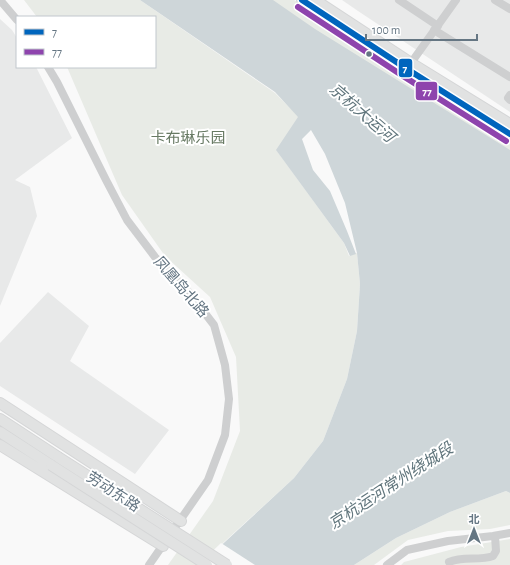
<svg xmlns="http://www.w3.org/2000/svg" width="510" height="565" viewBox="0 0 510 565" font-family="'Alegreya Sans','Noto Sans SC',sans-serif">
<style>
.built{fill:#e8e9e9}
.green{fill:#e8ebe6}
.water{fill:#ced6d9}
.pier{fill:#f9f9f9}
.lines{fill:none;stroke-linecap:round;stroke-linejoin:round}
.major-casing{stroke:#d5d6d7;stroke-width:12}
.minor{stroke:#cecfd0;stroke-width:8}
.major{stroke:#e1e2e2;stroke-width:10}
.major-bridge-casing{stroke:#d5d6d7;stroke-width:12;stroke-linecap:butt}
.major-bridge{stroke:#e1e2e2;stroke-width:10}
.bus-1-casing{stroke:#fff;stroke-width:9}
.bus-2-casing{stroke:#fff;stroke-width:9}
.bus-1{stroke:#0065bd;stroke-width:6}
.bus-2{stroke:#8e44ad;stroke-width:6}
.bus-dot{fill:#657683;stroke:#fff;stroke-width:1.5}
.labels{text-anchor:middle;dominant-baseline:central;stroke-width:4;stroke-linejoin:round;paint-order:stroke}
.park-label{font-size:15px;fill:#687a64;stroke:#fff}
.street-label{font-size:15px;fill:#657683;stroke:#fff}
.water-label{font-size:16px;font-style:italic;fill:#60757c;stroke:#fff}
.line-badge{stroke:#fff;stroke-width:1.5}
.badge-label{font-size:11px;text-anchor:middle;font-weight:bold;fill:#fff}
</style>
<rect width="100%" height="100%" fill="#f9f9f9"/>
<path class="built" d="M342,0H510V112L358,11Z
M0,19L12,30L17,38V67H36L72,138L15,180L30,187L37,216L0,306Z
M48,292L89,326L70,361L169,430L135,474L0,386V343Z"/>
<path class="green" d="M24,0H140L275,93L299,117L277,151L344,243L349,256L357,253L360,284L357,331L347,379L323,441L294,478L199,565H168L213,501L240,431L236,357L210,297L165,256L122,195L67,67H155V17H37Z
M270,0H294L325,21L510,137V159Z
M506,491L510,493V525L490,529L448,531L408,540L374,565H354L396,538L450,512Z
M510,539V565H401L404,562L461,547Z"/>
<path class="water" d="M140,0H273L315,29L510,150V493L506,491L450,512L396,538L354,565H200L294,478L323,441L347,379L357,331L360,284L357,253L345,203L325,154L311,130L302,139L313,170L330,191L347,231L356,254L350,256L344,243L276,150L298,117L275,92Z"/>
<path class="pier" d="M221,543L255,565H198Z"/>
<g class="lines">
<g class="major-casing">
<path id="major" d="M302,0L407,69L510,134
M315,0L411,63L510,124
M0,403L181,521
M0,419L58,457
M0,432L51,465
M0,445L163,546"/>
</g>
<path class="minor" d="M0,0L17,20
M399,0L438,26
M495,0L510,9
M434,30L510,77
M411,63L456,0
M48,67L57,82L106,180L127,220L155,257L187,290L214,325L225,365L229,399L225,435L208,480L149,565
M510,95L508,98L510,100
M449,562C463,556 479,561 493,556L496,551L495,536
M387,565L407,550L448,541L493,536L510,533"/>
<use href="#major" class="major"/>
<g class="major-bridge-casing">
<path id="major-bridge" d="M58,457L227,565
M51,465L207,565"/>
</g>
<use href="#major-bridge" class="major-bridge"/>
<g class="bus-1-casing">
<path id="bus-1" d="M302,0L407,69L510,134"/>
</g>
<g class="bus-2-casing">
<path id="bus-2" d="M298,7L403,76L506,141"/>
</g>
<use href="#bus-1" class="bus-1"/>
<use href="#bus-2" class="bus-2"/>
</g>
<circle class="bus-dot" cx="369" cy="54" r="3.5"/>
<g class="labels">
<g class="park-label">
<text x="188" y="138">卡布琳乐园</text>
</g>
<g class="street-label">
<text transform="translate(181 287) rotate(49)">凤凰岛北路</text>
<text transform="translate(113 492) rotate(33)">劳动东路</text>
</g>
<g class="water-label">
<text transform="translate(362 113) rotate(41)">京杭大运河</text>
<text transform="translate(391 486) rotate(-33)">京杭运河常州绕城段</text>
</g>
</g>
<g class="line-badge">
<rect x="398" y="58" width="15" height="20" rx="4" fill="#0065bd"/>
<rect x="415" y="81" width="23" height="20" rx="4" fill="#8e44ad"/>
</g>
<g class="badge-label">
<text x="405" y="72">7</text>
<text x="427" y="95">77</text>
</g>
<rect x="16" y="16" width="140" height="52" fill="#ffffff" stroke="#c1c8cd"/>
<rect x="24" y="29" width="20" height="6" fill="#0065bd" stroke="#c1c8cd"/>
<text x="52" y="36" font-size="12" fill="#657683">7</text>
<rect x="24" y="49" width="20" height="6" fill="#8e44ad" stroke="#c1c8cd"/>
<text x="52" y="56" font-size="12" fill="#657683">77</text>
<g transform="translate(474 529)" stroke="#ffffff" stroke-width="3" paint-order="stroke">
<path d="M0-3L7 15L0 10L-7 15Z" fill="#657683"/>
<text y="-6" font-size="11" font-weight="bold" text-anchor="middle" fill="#657683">北</text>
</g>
<path d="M366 34v6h111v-6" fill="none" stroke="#657683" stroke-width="2"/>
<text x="372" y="34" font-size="12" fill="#657683" stroke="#ffffff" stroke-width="3" paint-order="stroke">100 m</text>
</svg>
